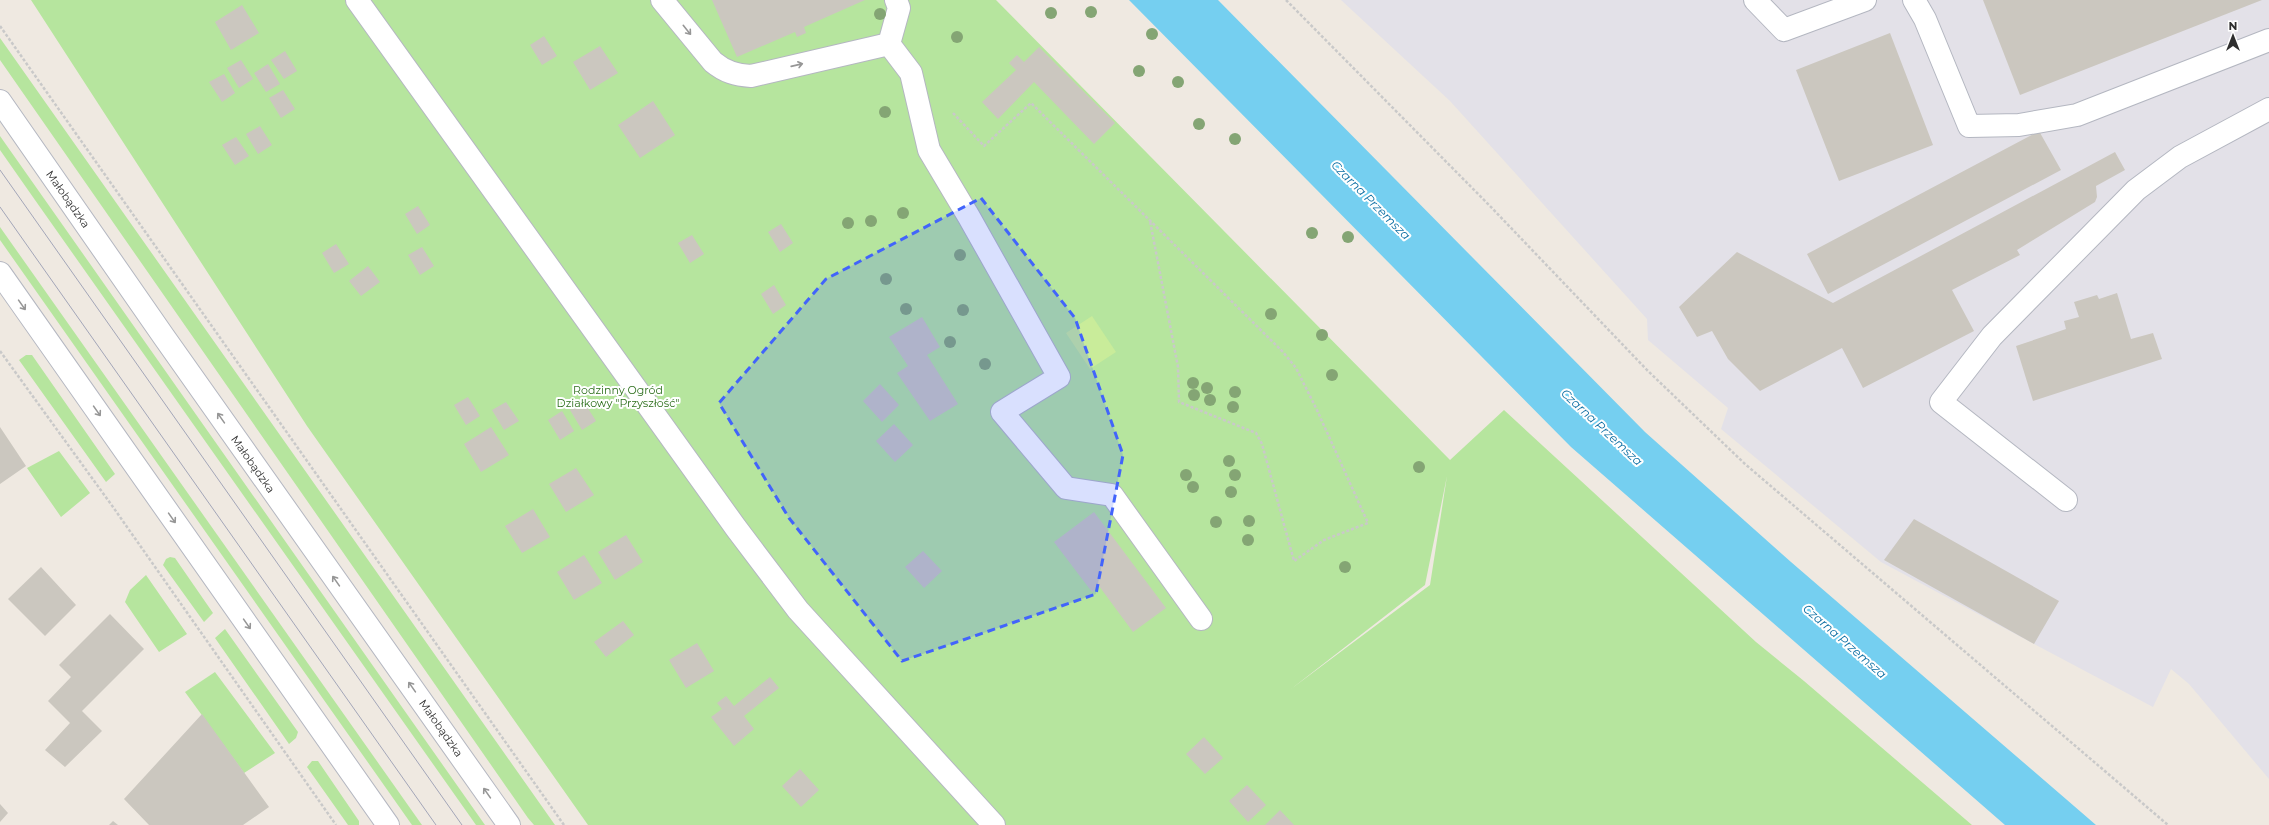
<svg xmlns="http://www.w3.org/2000/svg" width="2269" height="825" viewBox="0 0 2269 825" font-family="Montserrat,sans-serif">
<style>
.industrial{fill:#e3e1e8}
.green{fill:#b6e59e;fill-rule:evenodd}
.pitch{fill:#c9ec9a}
.water{fill:#75cff0}
.building{fill:#cbc7bf}
.lines{fill:none;stroke-linecap:round;stroke-linejoin:round}
.minor-casing{stroke:#b4b7c1;stroke-width:24}
.path{stroke:#c9c9c9;stroke-width:2.5;stroke-dasharray:3 2;stroke-linecap:butt}
.minor{stroke:#fff;stroke-width:22}
.tram{stroke:#a3a6b8;stroke-width:1}
.tree{fill:#84a574}
.oneway{stroke:#969696}
.marked{fill:#4264fb;fill-opacity:0.2;stroke:#4264fb;stroke-width:3;stroke-dasharray:8 5;stroke-linejoin:round}
.labels{text-anchor:middle;dominant-baseline:central;stroke-width:4;stroke-linejoin:round;paint-order:stroke}
.street-label{font-size:11px;fill:#2e2e2e;stroke:#fff}
.park-label{font-size:11px;fill:#2c6e1b;stroke:#fff}
.water-label{font-size:12px;font-style:italic;fill:#0d6fa3;stroke:#fff}
</style>
<rect width="100%" height="100%" fill="#efe9e1"/>
<path class="industrial" d="M1341,0H2269V779L2189,684L2171,669L2153,707L2036,645L1881,562L1721,429L1728,408L1648,340L1647,319L1450,101Z"/>
<path class="green" d="M31,0H996L1450,460L1504,410L1756,642L1804,681L1972,825H588L307,426ZM1447,476L1430,585L1291,689L1425,585Z
M0,38L555,825H534L528,818L0,60Z
M0,136L485,825H476L35,200L0,150Z
M0,227L422,825H412L0,240Z
M26,355H32L115,474L106,482L19,360Z
M59,451L90,493L61,517L27,468Z
M170,557L175,558L213,613L204,622L163,565L166,559Z
M146,575L187,634L159,652L125,602L130,590Z
M225,629L298,732L296,738L289,744L215,638Z
M215,672L275,753L244,773L185,692Z
M312,761H318L359,821V825H348L307,767Z"/>
<path class="pitch" d="M1092,316L1116,352L1090,369L1066,333Z"/>
<path class="water" d="M1129,0H1218L1645,432L1791,562L2096,825H2005L1571,447Z"/>
<path class="building" d="M712,0H865L804,27L806,33L797,37L795,32L737,57Z
M1983,0H2262L2020,95Z
M242,5L259,33L231,50L215,22Z
M1890,33L1933,145L1839,181L1796,70Z
M544,36L557,56L542,65L530,45Z
M600,46L618,73L590,90L573,62Z
M1039,47L1115,123L1094,144L1034,82L998,119L982,102L1016,70L1009,63L1017,55L1024,62Z
M285,51L297,71L284,79L271,60Z
M241,60L253,79L239,88L227,68Z
M268,64L280,84L266,92L254,73Z
M224,74L235,93L222,102L209,82Z
M283,90L295,109L281,118L269,98Z
M653,101L675,135L640,158L618,125Z
M260,126L272,145L258,154L246,134Z
M2039,131L2061,170L1828,294L1807,254Z
M236,137L249,156L235,165L222,145Z
M2115,152L2125,170L2096,186L2097,197L2095,202L2017,250L2020,255L1952,290L1974,331L1863,388L1842,348L1760,391L1728,359L1712,331L1697,337L1679,307L1737,252L1833,303Z
M418,206L430,225L417,234L405,214Z
M781,224L793,243L780,252L768,232Z
M692,235L704,254L690,263L678,243Z
M336,244L349,264L334,273L322,253Z
M422,247L434,266L420,275L408,255Z
M368,266L380,282L361,296L349,281Z
M774,285L786,305L773,314L761,294Z
M2117,293L2131,339L2153,333L2162,359L2033,401L2016,346L2066,329L2064,321L2079,317L2074,302L2097,295L2099,299Z
M922,317L940,347L927,355L958,404L930,421L897,373L908,366L889,337Z
M880,384L899,405L882,422L863,401Z
M468,397L480,416L466,425L454,405Z
M506,402L519,421L504,430L492,410Z
M584,402L596,421L582,430L570,410Z
M562,411L574,431L560,440L548,420Z
M894,424L913,445L895,462L876,441Z
M0,427L26,466L0,484Z
M491,427L509,455L481,472L464,444Z
M576,468L594,495L566,512L549,484Z
M533,509L550,537L522,553L505,526Z
M1094,512L1166,608L1133,632L1099,586L1092,592L1054,542Z
M1914,519L2059,601L2034,644L1884,560Z
M626,535L643,562L615,580L598,552Z
M923,551L942,571L924,588L905,567Z
M584,555L602,583L574,600L557,572Z
M41,567L76,605L45,636L8,599Z
M110,614L144,649L82,711L102,731L65,767L45,750L70,723L48,701L71,677L59,665Z
M623,621L634,635L606,657L594,642Z
M697,643L714,671L686,688L669,660Z
M770,677L779,688L744,716L754,729L734,746L711,717L722,709L717,703L726,696L734,706Z
M202,714L269,807L243,825H149L124,799Z
M1204,737L1223,758L1205,774L1186,754Z
M800,769L819,790L801,807L782,786Z
M1247,785L1266,805L1248,822L1229,801Z
M0,804L8,813L0,822Z
M1280,810L1294,825H1265Z
M113,821L118,825H109Z"/>
<g class="lines">
<g class="minor-casing">
<path id="minor" d="M357,0L736,528L798,610L994,825
M662,0L713,62C725,72 736,75 751,76L889,44L899,8L896,0
M1755,0L1784,30L1865,0
M1914,0L1925,19L1969,126L2019,125L2077,115L2269,40
M889,44L911,73L929,150L969,217L1059,377L1002,412L1066,488L1112,495L1201,619
M0,101L164,337L509,825
M0,273L388,825
M2066,500L1941,402L1992,336L2136,190L2180,157L2269,109"/>
</g>
<path class="path" d="M1286,0L1490,206L1647,370L1745,464L2168,825
M0,26L564,825
M953,113L984,146L1031,103L1283,352L1296,368L1316,408L1368,523L1324,540L1294,561L1262,444L1256,433L1179,402L1178,367L1150,221
M0,351L113,507L336,825"/>
<use href="#minor" class="minor"/>
<path class="tram" d="M0,170L462,825
M0,207L436,825"/>
</g>
<g class="tree">
<circle cx="1091" cy="12" r="6"/>
<circle cx="1051" cy="13" r="6"/>
<circle cx="880" cy="14" r="6"/>
<circle cx="1152" cy="34" r="6"/>
<circle cx="957" cy="37" r="6"/>
<circle cx="1139" cy="71" r="6"/>
<circle cx="1178" cy="82" r="6"/>
<circle cx="885" cy="112" r="6"/>
<circle cx="1199" cy="124" r="6"/>
<circle cx="1235" cy="139" r="6"/>
<circle cx="903" cy="213" r="6"/>
<circle cx="871" cy="221" r="6"/>
<circle cx="848" cy="223" r="6"/>
<circle cx="1312" cy="233" r="6"/>
<circle cx="1348" cy="237" r="6"/>
<circle cx="960" cy="255" r="6"/>
<circle cx="886" cy="279" r="6"/>
<circle cx="906" cy="309" r="6"/>
<circle cx="963" cy="310" r="6"/>
<circle cx="1271" cy="314" r="6"/>
<circle cx="1322" cy="335" r="6"/>
<circle cx="950" cy="342" r="6"/>
<circle cx="985" cy="364" r="6"/>
<circle cx="1332" cy="375" r="6"/>
<circle cx="1193" cy="383" r="6"/>
<circle cx="1207" cy="388" r="6"/>
<circle cx="1235" cy="392" r="6"/>
<circle cx="1194" cy="395" r="6"/>
<circle cx="1210" cy="400" r="6"/>
<circle cx="1233" cy="407" r="6"/>
<circle cx="1229" cy="461" r="6"/>
<circle cx="1419" cy="467" r="6"/>
<circle cx="1186" cy="475" r="6"/>
<circle cx="1235" cy="475" r="6"/>
<circle cx="1193" cy="487" r="6"/>
<circle cx="1231" cy="492" r="6"/>
<circle cx="1249" cy="521" r="6"/>
<circle cx="1216" cy="522" r="6"/>
<circle cx="1248" cy="540" r="6"/>
<circle cx="1345" cy="567" r="6"/>
</g>
<defs><path id="oneway-shaft" d="M-6 0H5M1.5-3L5.5 0L1.5 3" fill="none" stroke-width="1.6" stroke-linecap="round" stroke-linejoin="round"/></defs>
<g class="oneway">
<use href="#oneway-shaft" transform="translate(687 30) rotate(51)"/>
<use href="#oneway-shaft" transform="translate(797 65) rotate(-13)"/>
<use href="#oneway-shaft" transform="translate(22 305) rotate(55)"/>
<use href="#oneway-shaft" transform="translate(97 411) rotate(55)"/>
<use href="#oneway-shaft" transform="translate(221 418) rotate(-125)"/>
<use href="#oneway-shaft" transform="translate(172 518) rotate(55)"/>
<use href="#oneway-shaft" transform="translate(336 581) rotate(-125)"/>
<use href="#oneway-shaft" transform="translate(247 624) rotate(55)"/>
<use href="#oneway-shaft" transform="translate(412 687) rotate(-125)"/>
<use href="#oneway-shaft" transform="translate(487 793) rotate(-125)"/>
</g>
<path class="marked" d="M981,198L1075,318L1123,455L1096,594L902,661L789,518L719,403L826,279Z"/>
<g class="labels">
<g class="street-label">
<text transform="translate(68 199) rotate(55)">Małobądzka</text>
<text transform="translate(253 464) rotate(55)">Małobądzka</text>
<text transform="translate(441 728) rotate(55)">Małobądzka</text>
</g>
<g class="park-label">
<text x="618" y="390">Rodzinny Ogród<tspan x="618" dy="13">Działkowy "Przyszłość"</tspan></text>
</g>
<g class="water-label">
<text transform="translate(1371 200) rotate(45)">Czarna Przemsza</text>
<text transform="translate(1602 427) rotate(43)">Czarna Przemsza</text>
<text transform="translate(1845 641) rotate(41)">Czarna Przemsza</text>
</g>
</g>
<g transform="translate(2233 36)" stroke="#ffffff" stroke-width="3" paint-order="stroke">
<path d="M0-3L7 15L0 10L-7 15Z" fill="#2e2e2e"/>
<text y="-6" font-size="11" font-weight="bold" text-anchor="middle" fill="#2e2e2e">N</text>
</g>
</svg>
